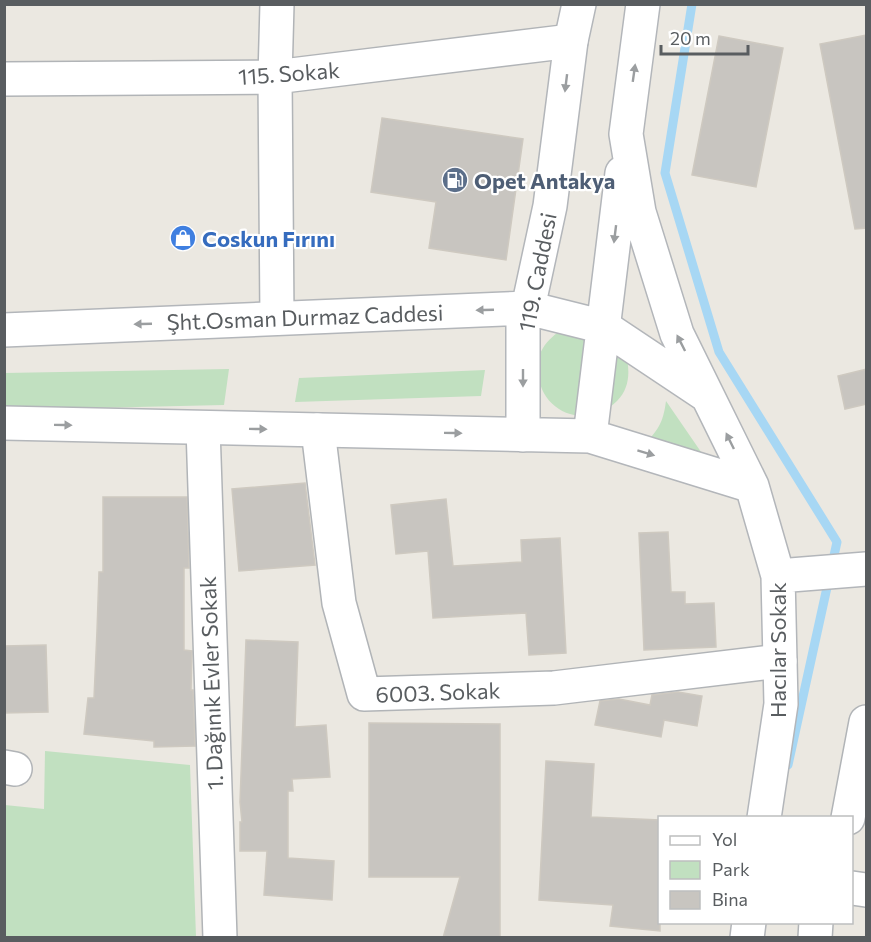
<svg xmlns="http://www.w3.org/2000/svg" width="871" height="942" viewBox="0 0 871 942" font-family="Commissioner,sans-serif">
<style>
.green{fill:#c1e0c0}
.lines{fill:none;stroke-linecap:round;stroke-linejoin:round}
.stream{stroke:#a7d7f4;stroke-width:9}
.building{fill:#c8c5c0;stroke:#cec9c0;stroke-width:1.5}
.street-casing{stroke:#b1b4b7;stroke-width:36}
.secondary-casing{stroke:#b3b6ba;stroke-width:36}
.street{stroke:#fff;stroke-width:33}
.secondary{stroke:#fff;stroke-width:33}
.oneway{fill:#9b9ea0}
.labels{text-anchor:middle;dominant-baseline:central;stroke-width:4.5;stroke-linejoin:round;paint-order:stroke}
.street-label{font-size:22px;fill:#595d60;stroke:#fff}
.service-label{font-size:22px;font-weight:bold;fill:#4e5e75;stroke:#fff;text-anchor:start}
.shop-label{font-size:22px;font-weight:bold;fill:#366cbe;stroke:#fff;text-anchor:start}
</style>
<rect width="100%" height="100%" fill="#ebe8e1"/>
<path class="green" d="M563,329L626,354C630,371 630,388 617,401C587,431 539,413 538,370C537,363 539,354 543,348C548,340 555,334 563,329Z
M229,369L224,405L5,410L4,373Z
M485,370L481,396L295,402L299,378Z
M666,401L710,465L642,447C658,430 663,424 666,401Z
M45,751L190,765L196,937H5V805L44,809Z"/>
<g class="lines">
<path class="stream" d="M692,4L665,173L719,352L837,542L788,765"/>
</g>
<path class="building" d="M867,35V228L855,229L820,44Z
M719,36L783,48L756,187L692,175Z
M382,118L523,139L506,260L429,248L436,202L371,192Z
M867,369V404L845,409L838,376Z
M305,483L315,565L239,571L232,489Z
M103,497H187L189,568H184V650L192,651L191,690H193L195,746L154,747V741L84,734L88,698H94L97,631L99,572H103Z
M446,499L453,566L522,562L521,540L560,538L566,653L529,655L526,613L433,618L428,551L396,554L391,505Z
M668,532L671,592H685V604L714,603L716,647L644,650L639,533Z
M246,640L298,642L295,727L326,725L330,777L292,779L293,791H288V858L334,861L332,900L264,895L267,851H240V822H242L240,802Z
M46,645L48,712L4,713V646Z
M678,692L702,696L697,726L664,720L661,737L595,725L600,701L619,699L650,705L652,695Z
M369,723L500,724V938H443L460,877H369Z
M546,761L594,764L591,817L660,820V931L610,926L613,905L539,900Z"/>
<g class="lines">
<g class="street-casing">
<path id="street" d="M277,4L275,77L277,318
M4,79L275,77L571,41
M203,428L220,938
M318,430L339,603L364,694L554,688L780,661
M4,767L15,769
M848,818L866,722
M852,888L866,890
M815,938L816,922"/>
</g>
<g class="secondary-casing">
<path id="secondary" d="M643,4L626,134L639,212L677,334L752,486L778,576L781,704L764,818
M4,330L528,308L604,327L706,395
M4,423L590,436L752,486
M523,435V320L528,308L550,206L571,41L579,4
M590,436L622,173
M778,576L866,569
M747,938L749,922"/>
</g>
<use href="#street" class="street"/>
<use href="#secondary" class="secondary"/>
</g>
<defs><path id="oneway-solid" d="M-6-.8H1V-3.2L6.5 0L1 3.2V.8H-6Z" transform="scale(1.5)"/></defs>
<g class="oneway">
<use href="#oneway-solid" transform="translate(634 73) rotate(-82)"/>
<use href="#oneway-solid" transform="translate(566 83) rotate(97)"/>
<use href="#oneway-solid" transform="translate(615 234) rotate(97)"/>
<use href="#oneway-solid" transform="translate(485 310) rotate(178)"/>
<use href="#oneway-solid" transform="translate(143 324) rotate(178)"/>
<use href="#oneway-solid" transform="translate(681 343) rotate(-117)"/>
<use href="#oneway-solid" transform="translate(523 378) rotate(90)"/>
<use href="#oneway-solid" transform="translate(63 425) rotate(1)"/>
<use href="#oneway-solid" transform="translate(258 429) rotate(1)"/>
<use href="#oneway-solid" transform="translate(453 433) rotate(1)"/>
<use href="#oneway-solid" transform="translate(730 441) rotate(-116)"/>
<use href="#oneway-solid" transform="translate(646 453) rotate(17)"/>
</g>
<defs>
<g id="fuel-disc" transform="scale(1.35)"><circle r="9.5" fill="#5c6f8a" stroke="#fff"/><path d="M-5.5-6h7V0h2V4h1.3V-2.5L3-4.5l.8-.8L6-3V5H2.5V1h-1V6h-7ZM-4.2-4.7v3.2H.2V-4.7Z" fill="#fff"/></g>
<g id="shop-disc" transform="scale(1.35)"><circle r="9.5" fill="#3f7fe0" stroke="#fff"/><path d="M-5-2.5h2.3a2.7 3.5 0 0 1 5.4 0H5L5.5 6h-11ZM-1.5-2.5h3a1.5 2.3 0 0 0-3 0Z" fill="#fff"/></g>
</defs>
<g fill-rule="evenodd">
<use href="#fuel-disc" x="455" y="180"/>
<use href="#shop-disc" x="183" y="238"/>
</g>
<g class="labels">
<g class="street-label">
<text transform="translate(289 73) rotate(-4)">115. Sokak</text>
<text transform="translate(537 272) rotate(-79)">119. Caddesi</text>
<text transform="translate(305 317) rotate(-2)">Şht.Osman Durmaz Caddesi</text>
<text transform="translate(777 650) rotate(-90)">Hacılar Sokak</text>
<text transform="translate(211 683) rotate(-92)">1. Dağınık Evler Sokak</text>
<text transform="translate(438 692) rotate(-2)">6003. Sokak</text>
</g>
<g class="service-label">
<text x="474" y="180">Opet Antakya</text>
</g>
<g class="shop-label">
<text x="202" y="238">Coskun Fırını</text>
</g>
</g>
<rect width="871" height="942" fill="none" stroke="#595d60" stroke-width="12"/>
<rect x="658" y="816" width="195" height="108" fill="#ffffff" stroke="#bdbebf" stroke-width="1.5"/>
<rect x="670" y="836" width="30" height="9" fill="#ffffff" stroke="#bdbebf" stroke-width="1.5"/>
<text x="712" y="846" font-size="18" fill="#595d60">Yol</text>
<rect x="670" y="861" width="30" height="18" fill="#c1e0c0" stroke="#bdbebf" stroke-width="1.5"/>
<text x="712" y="876" font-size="18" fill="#595d60">Park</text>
<rect x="670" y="891" width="30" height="18" fill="#c8c5c0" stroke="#bdbebf" stroke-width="1.5"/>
<text x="712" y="906" font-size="18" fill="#595d60">Bina</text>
<path d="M661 45v9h87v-9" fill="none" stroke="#595d60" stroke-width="3"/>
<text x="670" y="45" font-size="18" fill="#595d60" stroke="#ffffff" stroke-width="4.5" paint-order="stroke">20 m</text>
</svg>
